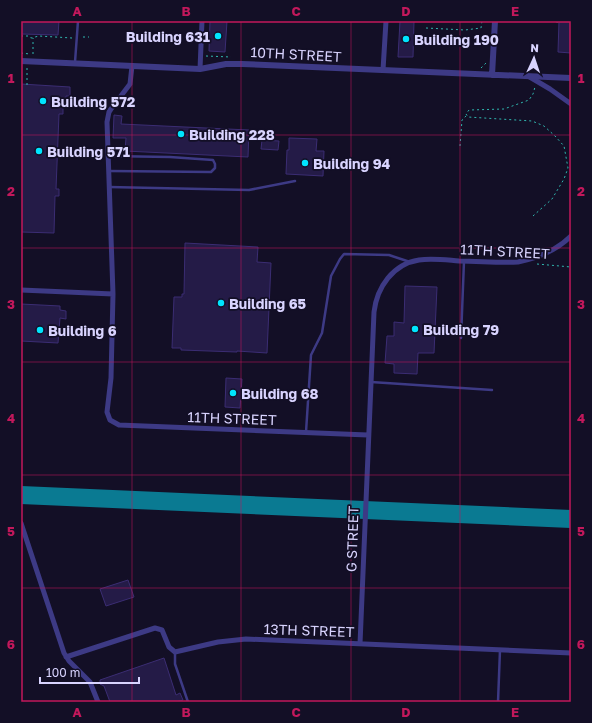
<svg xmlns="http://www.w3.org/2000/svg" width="592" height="723" viewBox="0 0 592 723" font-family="'Golos Text',sans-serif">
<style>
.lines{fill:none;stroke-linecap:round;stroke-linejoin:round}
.taxiway{stroke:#0a7a92;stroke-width:18}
.building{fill:#241b47;stroke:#3b2d73}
.path{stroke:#2fb8b0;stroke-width:1;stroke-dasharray:2 3;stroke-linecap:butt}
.service{stroke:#3d3a85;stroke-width:2.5}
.minor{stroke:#3d3a85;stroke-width:5}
.tertiary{stroke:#3d3a85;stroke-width:6}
.grid{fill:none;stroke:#c2185b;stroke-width:1;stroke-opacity:0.55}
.poi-dot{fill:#00e5ff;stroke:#130f26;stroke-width:1.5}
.labels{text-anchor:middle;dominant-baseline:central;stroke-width:3.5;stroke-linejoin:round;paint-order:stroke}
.poi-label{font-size:14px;font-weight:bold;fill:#d9d4ff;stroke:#130f26;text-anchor:start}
.street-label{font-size:14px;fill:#d9d4ff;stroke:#130f26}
.neatline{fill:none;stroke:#c2185b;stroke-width:1.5}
.grid-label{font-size:13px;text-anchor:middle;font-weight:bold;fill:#c2185b}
</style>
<rect width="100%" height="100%" fill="#130f26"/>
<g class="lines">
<path class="taxiway" d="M21,495L571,519"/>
</g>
<path class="building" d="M21,21H59L58,35L21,34Z
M210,21H227L225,52L209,51Z
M400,21H414L413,57H398Z
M559,21H571V53L558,52Z
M21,84L70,87V96H66V107H63V114H59L56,189H59V196H55L54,233L21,232Z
M114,115L122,116L121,124L249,130L248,157L125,151L126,138H113Z
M289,138L317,139L316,151H324L323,176L286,174L287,150H289Z
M262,140L279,141L278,150L261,149Z
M185,243L258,247L257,262L271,263L267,353L237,351V352L181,350V348H172L174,297H182V294H184Z
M405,286L437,287L434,353H418L417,374L394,373V364L385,363L387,336H394V322L404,323Z
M21,304L60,306V310L66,311V319L60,318L58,343L21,341Z
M226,378L242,379L240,408L225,407Z
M128,580L134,597L106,606L100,589Z
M164,658L176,695L180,693L183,700L176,702H110L104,686L100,684V680Z"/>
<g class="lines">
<path class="path" d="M551,21L558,22
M426,28L465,30L481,28L482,21
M21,36H28L31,38L39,36L72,38
M83,37H89
M21,53L30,54
M33,54V38
M206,56L231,57
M481,68L486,63
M27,85V67
M460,146L462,120L466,116
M533,216L552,199L564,179L568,168L564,146L555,136L544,126L532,121L468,117L466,114L469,110L504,109L529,100L533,94L535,87
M537,264L571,267"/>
<path class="service" d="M75,62L78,21
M108,156L170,157L213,160L215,164V168L211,172L109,171
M109,187L249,190L295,181
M461,338L464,261
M371,382L492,390
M306,432L311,355L322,333L331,276L340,259L344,254L389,255L410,262
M175,652V664L188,702
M498,702L500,650"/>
<path class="minor" d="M132,66L130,84L111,109L109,112L107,122L113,294L111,378L107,412L110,420L119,425L368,435
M200,69L202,21
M383,70L386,21
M528,76L550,89L571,104
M21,290L113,294
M21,523L64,653L69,661L90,682L98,702
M360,644L374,312C377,287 393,264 419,260C432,258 446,260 459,261C479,261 498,263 518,262C538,258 557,250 571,236
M66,657L155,628L162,630L169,647L175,652L218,642L246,639L571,653"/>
<path class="tertiary" d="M21,61L200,69L226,64H242L571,78
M492,75L495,21"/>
</g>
<path class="grid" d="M132,21V702M241,21V702M351,21V702M460,21V702M21,135H571M21,248H571M21,362H571M21,475H571M21,588H571"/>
<g class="poi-dot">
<circle cx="218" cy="36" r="4"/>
<circle cx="406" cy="39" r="4"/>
<circle cx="43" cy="101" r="4"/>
<circle cx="181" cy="134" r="4"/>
<circle cx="39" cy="151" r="4"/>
<circle cx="305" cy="163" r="4"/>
<circle cx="221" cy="303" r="4"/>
<circle cx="415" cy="329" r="4"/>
<circle cx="40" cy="330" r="4"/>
<circle cx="233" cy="393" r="4"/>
</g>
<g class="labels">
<g class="poi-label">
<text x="210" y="36" text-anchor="end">Building 631</text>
<text x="414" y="39">Building 190</text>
<text x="51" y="101">Building 572</text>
<text x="189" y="134">Building 228</text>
<text x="47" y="151">Building 571</text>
<text x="313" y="163">Building 94</text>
<text x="229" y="303">Building 65</text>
<text x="423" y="329">Building 79</text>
<text x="48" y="330">Building 6</text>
<text x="241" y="393">Building 68</text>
</g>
<g class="street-label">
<text transform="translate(296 54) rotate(3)">10TH STREET</text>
<text transform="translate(505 251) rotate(3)">11TH STREET</text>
<text transform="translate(232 418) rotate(2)">11TH STREET</text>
<text transform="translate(352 539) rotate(-88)">G STREET</text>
<text transform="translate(309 630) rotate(2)">13TH STREET</text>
</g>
</g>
<rect width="592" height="723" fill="none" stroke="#130f26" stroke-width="44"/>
<g transform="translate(534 58) rotate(3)" stroke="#130f26" stroke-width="3" paint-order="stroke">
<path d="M0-3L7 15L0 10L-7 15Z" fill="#d9d4ff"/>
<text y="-6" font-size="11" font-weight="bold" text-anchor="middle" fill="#d9d4ff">N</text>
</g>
<path d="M40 677v6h99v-6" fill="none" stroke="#d9d4ff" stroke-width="2"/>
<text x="46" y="677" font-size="12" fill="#d9d4ff" stroke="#130f26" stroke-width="3" paint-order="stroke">100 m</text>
<rect x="22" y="22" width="548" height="679" class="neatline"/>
<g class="grid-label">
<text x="77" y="16">A</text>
<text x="186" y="16">B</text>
<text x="296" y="16">C</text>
<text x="406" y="16">D</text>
<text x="515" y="16">E</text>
<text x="11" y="83">1</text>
<text x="581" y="83">1</text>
<text x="11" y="196">2</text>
<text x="581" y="196">2</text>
<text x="11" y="309">3</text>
<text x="581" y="309">3</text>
<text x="11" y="423">4</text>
<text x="581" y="423">4</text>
<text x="11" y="536">5</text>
<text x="581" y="536">5</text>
<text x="11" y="649">6</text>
<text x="581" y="649">6</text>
<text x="77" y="717">A</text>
<text x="186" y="717">B</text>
<text x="296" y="717">C</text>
<text x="406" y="717">D</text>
<text x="515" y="717">E</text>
</g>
</svg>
